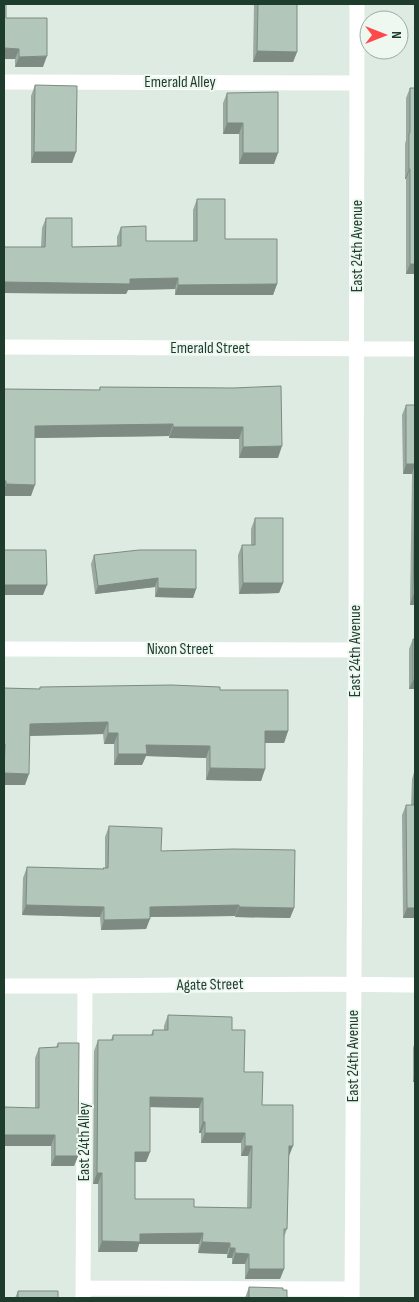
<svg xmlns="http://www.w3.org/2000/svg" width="419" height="1302" viewBox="0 0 419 1302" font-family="'Sofia Sans Condensed',sans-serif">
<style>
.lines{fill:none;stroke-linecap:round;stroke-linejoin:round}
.minor{stroke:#fff;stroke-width:15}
.wall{fill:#9aaaa0;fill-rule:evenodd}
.shaded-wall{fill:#7d8b82}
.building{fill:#b3c6ba;stroke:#7d8b82;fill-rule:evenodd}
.labels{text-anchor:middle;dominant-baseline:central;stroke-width:4;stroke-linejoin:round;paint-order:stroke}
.street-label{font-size:16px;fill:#1e3c2c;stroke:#eef8f1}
</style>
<rect width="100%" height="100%" fill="#deebe2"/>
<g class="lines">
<path class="minor" d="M4,82L357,83
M4,347L415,349
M4,649L356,650
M4,986C141,987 278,982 415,985
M84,1288L352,1289
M83,1298L85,987
M352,1298L356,650L357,4"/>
</g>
<path class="wall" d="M254,4H297V52L293,62H253Z
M6,18L43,67H15V59Z
M415,83V274H406V179H405V144L406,140V98L410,88H415Z
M35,85L76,152L72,163H31V96Z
M227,93L274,164H239V134H223V103Z
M197,199L225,239L277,284L273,295H175V289L128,290L126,294L4,293V247H41L42,228L46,218L72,247L117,246V237L121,227L146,241H193V210Z
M100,387L233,388L278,458H239V439L169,438V436L35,438L31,496H4V389L99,390Z
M406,405H415V605H410L412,474H403L402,415Z
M255,518L283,583L279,593L239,594L238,555L242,545H251V529Z
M94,555L196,589L193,598L155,597V587L95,594L91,564Z
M413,639H415V732V689H409V649Z
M40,687L220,690L288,731L284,743H265V769L261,781L206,780V758L146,756L142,765H114V744H104L103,734L30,736L25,785H4V688L39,689Z
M415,769V918H403L402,815L406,805H411L412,779Z
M109,826L161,851L294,908L290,918L235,917V916L150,917L146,929L101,930L100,917L22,915L23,878L27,867L103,869L105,868V837Z
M168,1015L232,1030L244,1072L289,1156L287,1229L284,1237V1269L280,1279H245V1264H232V1258H227V1254L198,1253L199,1244H139L137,1252H98V1184H93L94,1051L98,1040H111L113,1035H151L153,1030H164V1026ZM150,1107L199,1108V1133H201V1143H241V1156H248L247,1208L194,1207L135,1199V1162H146L150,1152Z
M415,1041V1082H413V1048Z
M58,1043L78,1156L74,1166H51V1146H4L35,1108V1058L39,1048L56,1047Z
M249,1287L283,1290L287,1298H245Z
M18,1291L58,1298H15Z"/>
<path class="shaded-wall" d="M4,48L19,49L15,59H4Z
M257,51L297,52L293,62H253Z
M47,56L43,67H15L19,57Z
M227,123H243L239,134H223Z
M34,152H76L72,163H31Z
M243,153H278L274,164H239Z
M409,169H410L406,179H405Z
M410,264H415V274H406Z
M178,278L175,289L128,290L126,294L4,293V282Z
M277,284L273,295H175L178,285Z
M173,424L169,436L31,438L35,426Z
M173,427H243L239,439L169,438Z
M282,446L278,458H239L243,447Z
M406,464H415L412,474H403Z
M4,481H6L4,489Z
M6,484L35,485L31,496H4V492Z
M158,578L155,587L95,594L98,586Z
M243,583H283L279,593L239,594Z
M4,585H47L43,595H4Z
M158,588L196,589L193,598L155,597Z
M413,595H415V605H410Z
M413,680H415V689H409Z
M108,722L103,734L26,736L30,724Z
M265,731H288L284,743H261Z
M108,733H118L114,744H104Z
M146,745L210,746L206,758L146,756L142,765H114L118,754Z
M210,768L265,769L261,781L206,780Z
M4,773L29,774L25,785H4Z
M26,905L104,907L100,917L22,915Z
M239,905L235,916L146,917L150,907Z
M239,907L294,908L290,918L235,917Z
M407,908H415V918H403Z
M150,919L146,929L101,930L104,920Z
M415,1074V1082H413Z
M150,1097L203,1098L199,1108L146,1107Z
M203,1122H205L201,1133H199Z
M205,1133H245L241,1143H201Z
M4,1135H55L51,1146H4Z
M245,1146H252L248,1156H241Z
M289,1146H293L289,1156Z
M135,1152H150L146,1162H131Z
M55,1156H78L74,1166H51Z
M97,1173H102L98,1184H93Z
M203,1233L199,1244H139L137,1252H98L102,1241L140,1234Z
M202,1242L230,1243L227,1254L198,1253Z
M230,1248H235L232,1258H227Z
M235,1253L249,1254L245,1264H232Z
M249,1269H284L280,1279H245Z"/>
<path class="building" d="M4,4H6V18H47V56L19,57V49L4,48Z
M258,4H297V52L257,51Z
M35,85L77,86L76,152H34Z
M410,88H415V264H410V169H409V133H410Z
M278,92V153H243V123H227V93Z
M197,199H225V239H277V284L178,285V278L130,279V284L4,282V247H45L46,218H72V247L121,246V227L146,226V241H197Z
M281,386L282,446L243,447V427H173V424L35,426V485L6,484V481H4V389L100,390V387L233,388Z
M406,405H415V464H406Z
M415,489V595H413Z
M255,518H283V583H243L242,545H255Z
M4,550H46L47,585H4Z
M139,550H196V589L158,588V578L98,586L94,555Z
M413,639H415V680H413Z
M171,685L220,687V690H288V731H265V769L210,768V746L146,745L147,754H118V733H108V722L30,724L29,774L4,773L5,744H4V688L40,689V687Z
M415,769V908H407L406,805H414Z
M109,826L162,828L161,851L233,849L295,850L294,908L239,907V905L150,907V919L104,920V907L26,905L27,867L104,869L103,868H108Z
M168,1015L232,1017V1030H245L244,1072H263L262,1105H293V1146H289L287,1229H284V1269H249V1254L235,1253V1248H230V1243L202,1242L203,1233L140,1234V1242L102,1241V1173H97L98,1040H113V1035H153V1030H168ZM150,1097L203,1098V1122H205V1133H245V1146H252L251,1208L194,1207V1199H135V1152H150Z
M58,1043H79L78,1156H55V1135H4V1107L39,1108V1048L58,1047Z
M249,1287L283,1288V1290H287V1298H249Z
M18,1291H58V1298H18Z"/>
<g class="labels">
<g class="street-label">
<text x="180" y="82">Emerald Alley</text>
<text transform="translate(357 246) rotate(-90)">East 24th Avenue</text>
<text x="210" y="348">Emerald Street</text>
<text x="180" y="649">Nixon Street</text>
<text transform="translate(355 651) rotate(-90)">East 24th Avenue</text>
<text transform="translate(210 985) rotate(-1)">Agate Street</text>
<text transform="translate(353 1056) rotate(-90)">East 24th Avenue</text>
<text transform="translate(84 1142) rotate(-90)">East 24th Alley</text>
</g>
</g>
<rect width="419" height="1302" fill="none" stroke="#1e3c2c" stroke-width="10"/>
<g transform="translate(384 35) rotate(90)"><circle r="24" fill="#eef8f1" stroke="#9bada2"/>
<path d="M0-4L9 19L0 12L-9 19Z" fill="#ff4849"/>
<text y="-8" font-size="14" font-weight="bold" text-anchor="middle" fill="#1e3c2c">N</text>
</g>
</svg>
